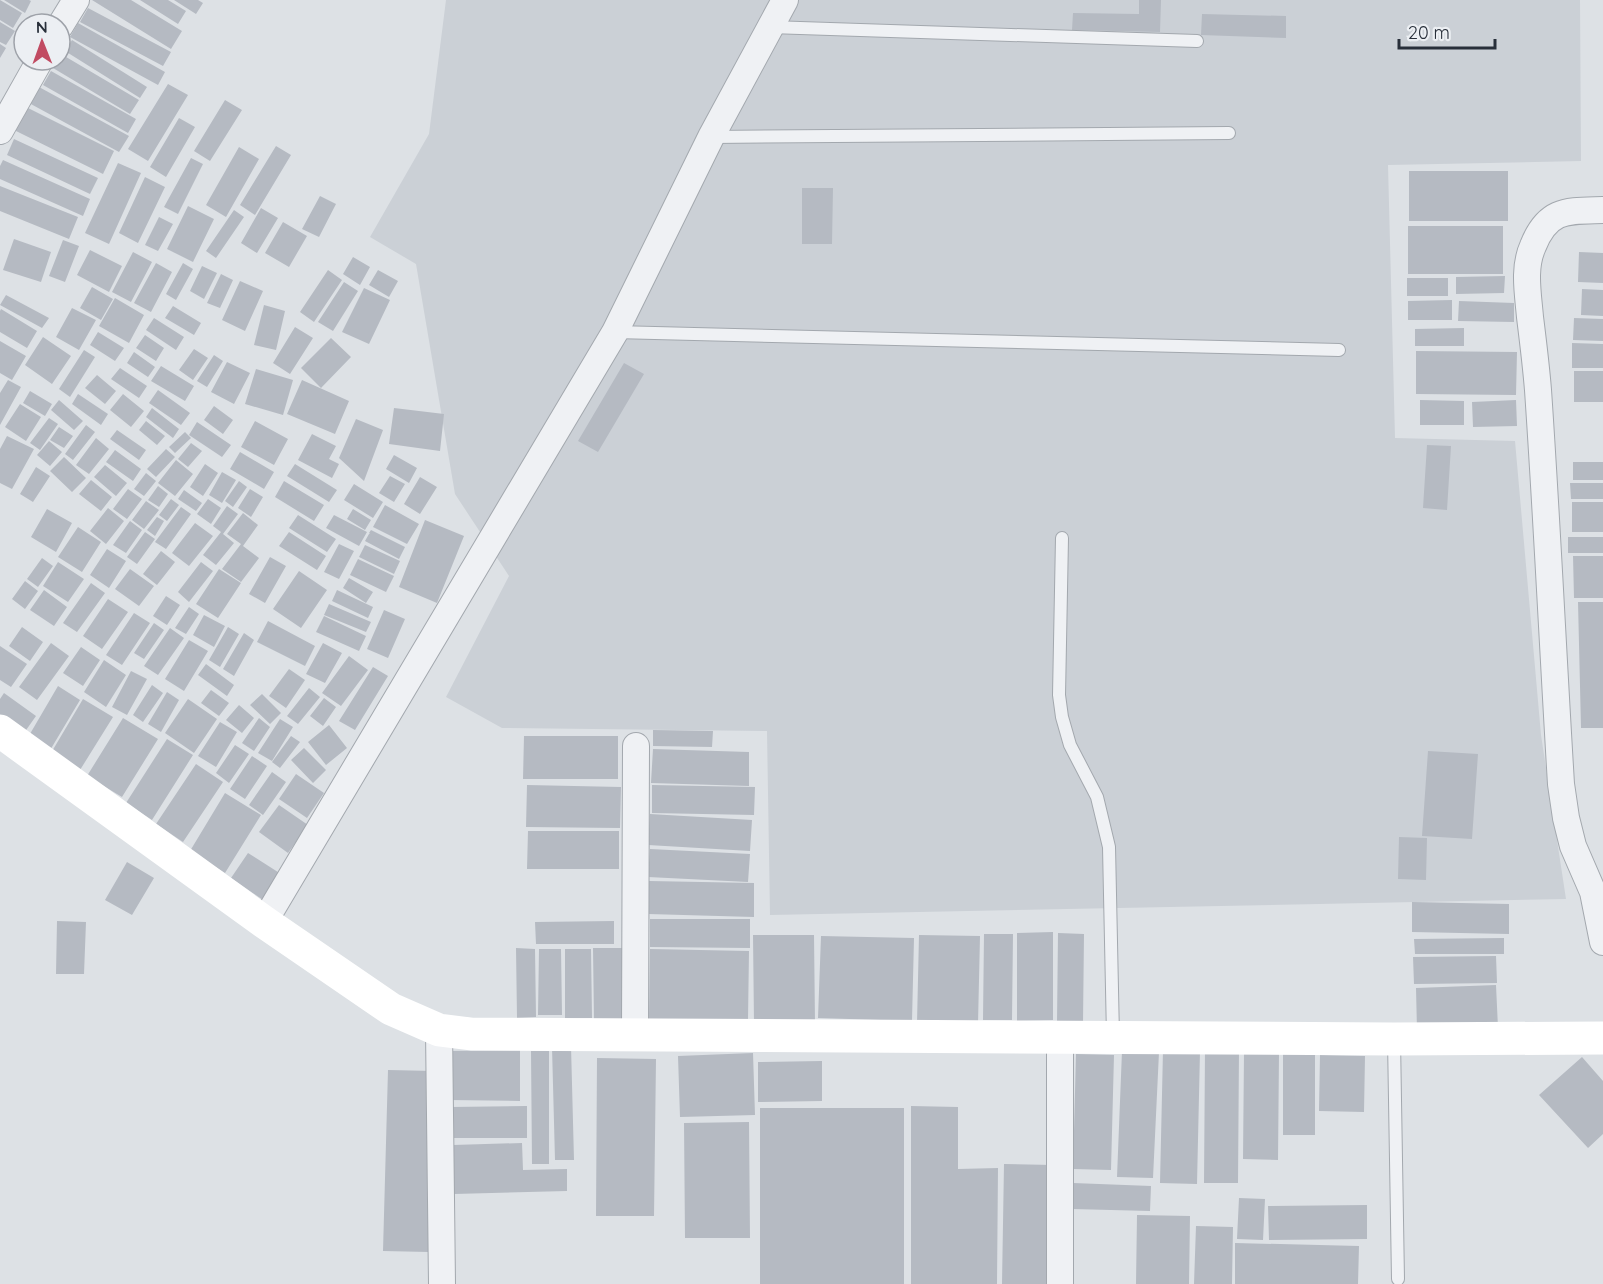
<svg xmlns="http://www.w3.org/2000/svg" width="1603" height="1284" viewBox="0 0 1603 1284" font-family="Quicksand,sans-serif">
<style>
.built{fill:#cbd0d6}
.building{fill:#b5bac2}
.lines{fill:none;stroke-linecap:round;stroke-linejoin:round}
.lane-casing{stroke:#a3a8ae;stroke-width:14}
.street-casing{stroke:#a3a8ae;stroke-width:28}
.lane{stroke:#eff1f4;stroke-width:12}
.street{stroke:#eff1f4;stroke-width:26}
.secondary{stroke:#fff;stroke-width:33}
</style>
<rect width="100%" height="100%" fill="#dde1e5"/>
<path class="built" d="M446,0H1580L1581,161L1388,165L1395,438L1515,441L1541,735L1566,899L770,915L767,731L502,728L446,697L509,576L455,494L416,264L370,237L429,134Z"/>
<path class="building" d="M0,0L22,13L13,28L0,20Z
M4,0H29L31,1L25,13Z
M92,0H131L182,31L171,49Z
M140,0H168L186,11L178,24Z
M174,0H198L203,3L196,14Z
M1139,0H1161L1160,32L1072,30L1073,13L1139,14Z
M88,8L171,52L163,66L80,22Z
M1202,14L1286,16V38L1201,35Z
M0,22L15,31L6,45L0,42Z
M78,23L165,72L158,85L70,37Z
M72,40L147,87L140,98L65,51Z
M0,44L6,48L0,58Z
M61,54L139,100L130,114L53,68L58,60H60Z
M51,71L136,119L128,133L43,85Z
M168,84L188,95L148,161L128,149Z
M39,87L129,136L119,152L29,103Z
M225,100L242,110L210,161L194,151Z
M26,107L114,151L103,174L14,130Z
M179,118L195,127L166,177L150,167Z
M14,139L98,178L90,194L7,155Z
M276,146L291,155L255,215L240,205Z
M239,147L259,159L226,217L206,205Z
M191,158L203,164L178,214L164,207Z
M3,160L90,199L83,216L0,179V166Z
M118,163L141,173L109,244L85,233Z
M1409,171H1508V221H1409Z
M145,177L165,187L138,243L119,233Z
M0,186L78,217L69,239L0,211Z
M802,188H833L832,244H802Z
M320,196L336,204L319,237L302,229Z
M188,206L214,219L193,262L167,249Z
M261,208L278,218L257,253L241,243Z
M234,210L244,217L216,258L206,251Z
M159,217L173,224L158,251L145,245Z
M283,222L307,236L289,267L265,253Z
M1408,226H1503V274H1408Z
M14,239L51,252L41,282L3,270Z
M63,240L79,246L65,282L49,276Z
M90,250L122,266L109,292L77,275Z
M133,252L152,262L131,302L112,292Z
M1579,252L1603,253V283L1578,282Z
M353,257L370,267L360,285L343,274Z
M156,263L172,272L151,312L134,303Z
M183,263L193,269L176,300L166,294Z
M202,266L217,273L204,299L190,291Z
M328,270L342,280L314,322L300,312Z
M378,270L398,281L389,297L369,285Z
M221,274L233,280L220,308L207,303Z
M1505,276L1504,293L1456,294V277Z
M1407,278H1448V296H1407Z
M240,281L263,291L245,331L222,320Z
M344,282L358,291L333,331L318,322Z
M92,287L113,299L101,320L80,308Z
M364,288L390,300L369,344L342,332Z
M1582,289L1603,290V316L1581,315Z
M6,295L49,318L42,328L0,305Z
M115,298L144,315L129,343L99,326Z
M1452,300V320H1408V301Z
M1459,301L1514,303V322L1458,321Z
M264,305L285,311L276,350L254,345Z
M173,306L201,323L194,335L165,318Z
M72,308L96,320L79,350L56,337Z
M1,309L37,331L27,348L0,332V311Z
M154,318L184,337L176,350L146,330Z
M1574,318L1603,319V341L1573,340Z
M295,327L313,338L290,374L273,363Z
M1464,328V346H1415V329Z
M98,332L124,348L115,361L90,345Z
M145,335L164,348L156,361L136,348Z
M43,337L71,356L52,384L25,365Z
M331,338L351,357L321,388L301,368Z
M0,341L26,356L12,380L0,373Z
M1572,343L1603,344V368H1572Z
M194,349L208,358L193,380L179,370Z
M84,350L95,357L70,397L59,389Z
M1416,351L1517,352L1516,395L1416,394Z
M134,352L155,367L148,377L127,363Z
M214,355L223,361L207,387L197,381Z
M227,362L250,373L234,404L211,392Z
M624,363L644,374L598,452L578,441Z
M161,366L194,386L185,401L151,381Z
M120,368L147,386L139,398L111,379Z
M256,369L293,380L283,415L245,404Z
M1574,371H1603V402H1574Z
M97,375L116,391L105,404L85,388Z
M8,380L21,387L0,425V393Z
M302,380L349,401L335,434L287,414Z
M158,390L190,413L181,425L149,403Z
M30,391L52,404L45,416L23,403Z
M78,394L108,414L101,425L72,404Z
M123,394L144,411L131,427L110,410Z
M59,400L83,421L74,430L51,410Z
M1420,400L1464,401V425H1420Z
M1516,400L1517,426L1473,427L1472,402Z
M20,404L41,417L26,441L5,427Z
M214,406L233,420L223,434L204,420Z
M152,408L179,429L173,438L146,417Z
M394,408L444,414L440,451L389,444Z
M49,418L58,424L40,450L30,443Z
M356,419L383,430L364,481L339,458Z
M146,421L165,436L157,445L139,430Z
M255,421L288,439L274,465L241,447Z
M197,422L231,445L222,457L189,435Z
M86,425L95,432L73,460L65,454Z
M59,427L73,436L64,448L50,440Z
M117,430L146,450L139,460L110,439Z
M185,432L191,438L175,453L169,447Z
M312,434L336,446L329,459L339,464L332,478L298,460Z
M7,436L34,449L12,489L0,483V449Z
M96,438L109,449L89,474L76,465Z
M49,441L62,452L50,466L37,455Z
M191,443L202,451L188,467L178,459Z
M1427,445L1451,446L1447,510L1423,508Z
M166,449L175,457L156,477L147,469Z
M115,450L141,469L133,481L106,462Z
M240,452L274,472L264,489L230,469Z
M394,455L417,468L409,483L386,469Z
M64,457L86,478L72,492L50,471Z
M176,460L193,474L175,496L158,483Z
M1573,462H1603V480H1573Z
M205,464L218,473L203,496L190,487Z
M295,464L337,490L329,502L287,476Z
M105,465L127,483L116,496L94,477Z
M36,467L50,476L33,502L20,494Z
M222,472L236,480L222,503L209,495Z
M146,473L156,481L144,496L134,489Z
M390,476L405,484L394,502L379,493Z
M420,477L437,487L420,514L404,504Z
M91,480L112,497L101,511L79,494Z
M239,481L247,487L233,507L225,501Z
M284,481L324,505L314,521L275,497Z
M1570,483H1603V499H1571Z
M354,484L383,502L373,518L344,500Z
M158,486L168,494L159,507L148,500Z
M128,489L142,499L127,519L113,509Z
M250,489L263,497L251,517L238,508Z
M184,490L202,503L196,511L178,499Z
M171,499L179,505L167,521L159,515Z
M208,499L221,508L211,524L197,514Z
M146,501L159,510L144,529L132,520Z
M1572,502H1603V532H1572Z
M385,505L419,524L407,544L373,527Z
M227,506L238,514L223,534L234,543L216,565L203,555L221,532L213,526Z
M181,507L191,514L166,549L155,542Z
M108,508L124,521L106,544L90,531Z
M47,509L72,523L56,552L31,537Z
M353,509L371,520L365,530L347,519Z
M243,513L258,525L243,546L259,558L241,582L222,569L241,544L227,534Z
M298,515L336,539L327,552L289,528Z
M334,515L367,532L359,546L326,528Z
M157,517L164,521L155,536L147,530Z
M425,520L464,536L437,603L399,587Z
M130,521L142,530L126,553L113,545Z
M195,523L213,536L189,566L172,553Z
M78,527L101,542L82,572L58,557Z
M371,530L405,547L399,559L365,541L369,534H370L369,533Z
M145,532L155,539L137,564L127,557Z
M289,532L326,556L317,570L279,546Z
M1568,537H1603V553H1568Z
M339,544L354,551L339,579L324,572Z
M365,545L400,561L394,574L359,557Z
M107,549L126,561L109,588L90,575Z
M161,551L175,562L157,585L143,574Z
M1573,556H1603V598H1574Z
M270,557L286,566L265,603L249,594Z
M42,558L53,566L38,587L27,579Z
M358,559L394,576L386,592L350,575Z
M58,562L84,579L68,602L43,586Z
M201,562L213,571L189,602L178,592Z
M130,569L154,586L139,606L115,589Z
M219,569L241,583L218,618L196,604Z
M299,571L327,590L301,628L273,609Z
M349,578L373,592L366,603L343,588Z
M25,581L38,591L25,609L12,599Z
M91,583L105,593L77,632L63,623Z
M44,590L67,607L54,626L30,610Z
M337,590L373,607L368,618L332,601Z
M166,596L180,605L167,625L153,616Z
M108,599L128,612L102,649L83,636Z
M1578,602H1603V728H1581Z
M329,604L371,622L366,632L324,615Z
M189,607L199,614L186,634L175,628Z
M384,610L405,619L388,658L367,649Z
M134,613L150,623L122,665L106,655Z
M204,615L225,626L214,647L193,635Z
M324,616L366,636L359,651L316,632Z
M268,621L315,646L305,666L257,642Z
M154,623L164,630L144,659L134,653Z
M22,627L43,642L30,661L9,646Z
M228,627L239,634L220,667L209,660Z
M170,628L184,638L158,675L144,666Z
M244,633L254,640L234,676L223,669Z
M189,640L208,651L184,691L165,679Z
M51,643L69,656L37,700L19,687Z
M323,643L342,653L325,683L306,674Z
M0,646L27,664L11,687L0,680Z
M81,647L100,660L83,686L63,673Z
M349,656L368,670L341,706L322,693Z
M104,660L126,675L106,707L84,692Z
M206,664L234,685L227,696L198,675Z
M373,667L388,676L355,730L339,721Z
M289,669L305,680L286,708L269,696Z
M131,671L147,679L127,715L112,707Z
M152,685L163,693L143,722L133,715Z
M58,686L80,700L49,752L27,739Z
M309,688L320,697L298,724L287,716Z
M211,690L229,703L219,716L201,703Z
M167,692L179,700L161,732L148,724Z
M4,693L36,716L24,733L0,717V699Z
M262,694L281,713L270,724L250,705Z
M324,698L336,707L323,726L310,716Z
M83,699L113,717L80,770L51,753Z
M188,699L217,719L194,753L165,733Z
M239,705L254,718L242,733L226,720Z
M123,718L158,739L122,797L87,776Z
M259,718L270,727L254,751L242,743Z
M280,719L293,727L272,761L258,753Z
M220,722L237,732L216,767L198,756Z
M329,725L347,748L326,765L308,742Z
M653,730L713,731L712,747L653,746Z
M291,736L300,742L280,768L272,762Z
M524,736H618V779H523Z
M167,739L193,755L152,820L126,803Z
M235,745L249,754L229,783L216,773Z
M304,748L326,770L313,783L291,760Z
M653,749L749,752V786L651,783Z
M1428,751L1478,754L1472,839L1422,836Z
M252,756L267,766L245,799L230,789Z
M196,764L223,782L183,842L156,824Z
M272,772L286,782L263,815L249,805Z
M296,774L324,793L307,818L279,799Z
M527,785L621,787L620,828L526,827Z
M652,785L755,787L754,815L652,813Z
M225,793L261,815L225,873L190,851Z
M279,805L308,825L288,853L259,832Z
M650,814L752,820L750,851L648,845Z
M528,831H619V869H527Z
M1399,837L1427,838L1426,880L1398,879Z
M650,849L750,854L748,882L648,877Z
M248,853L281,874L263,900L231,878Z
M127,862L154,878L132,915L105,900Z
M649,881L754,883V917L648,914Z
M1412,902L1509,904V934L1412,932Z
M650,919H750V948L650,947Z
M57,921L86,922L84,974H56Z
M614,921V944H536L535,922Z
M1053,932V1020L1017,1021V933Z
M1058,933L1084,934L1083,1023H1057Z
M984,934H1013L1012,1020H983Z
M753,935H814L815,1023H754Z
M919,935L980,936L978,1024L917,1023Z
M821,936L914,938L912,1021L818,1018Z
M1504,938V954H1415L1414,939Z
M516,948L535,949L536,1017L517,1018Z
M593,948H622L623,1020L594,1021Z
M539,949H561L562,1015H538Z
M565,949H591L592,1018L565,1019Z
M650,949L749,951L748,1020L649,1019Z
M1496,956L1497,983L1414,984L1413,957Z
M1496,985L1498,1028L1417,1030L1416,988Z
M571,1046L574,1160H555L552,1047Z
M1205,1049H1239L1238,1183H1204Z
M520,1050V1101L449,1100V1051Z
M1163,1050L1200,1051L1197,1184L1160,1183Z
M531,1051H549V1164H532Z
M1122,1051L1159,1052L1153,1178L1117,1177Z
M753,1053L755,1115L680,1117L678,1056Z
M1244,1053H1279L1278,1160L1243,1159Z
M1076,1054L1114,1055L1111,1170L1073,1169Z
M1283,1054H1315V1135H1283Z
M1320,1055L1365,1056L1364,1112L1319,1111Z
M1582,1057L1603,1081V1134L1588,1148L1539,1095Z
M597,1058L656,1059L654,1216H596Z
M822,1061V1101L758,1102V1062Z
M388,1070L434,1071L429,1252L383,1251Z
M527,1106V1138H451V1107Z
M911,1106L958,1107V1169L998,1168L997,1284H911Z
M760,1108H904V1284H760Z
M749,1122L750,1238H685L684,1123Z
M522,1143L523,1170L567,1169V1191L454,1194L453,1145Z
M1004,1164L1053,1165L1052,1284H1002Z
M1073,1183L1151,1186L1150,1211L1072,1209Z
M1239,1198L1265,1199L1263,1240L1237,1239Z
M1367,1205V1239L1269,1240L1268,1206Z
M1137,1215L1190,1216L1189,1284H1136Z
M1196,1226L1233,1227L1232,1284H1194Z
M1235,1243L1359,1246L1358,1284H1235Z"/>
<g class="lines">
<g class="lane-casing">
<path id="lane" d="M770,27L1197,41
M711,137L1229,133
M615,332L1339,350
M1062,538L1059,695L1062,717L1070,745L1097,797L1109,847L1113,1036
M1394,1040L1398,1279"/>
</g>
<g class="street-casing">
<path id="street" d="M60,26L76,0
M0,131L40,60
M1603,210C1568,211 1548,208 1533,246C1523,268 1528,293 1530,317C1533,341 1536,365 1538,390C1547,521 1553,653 1561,784L1566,818L1573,846L1593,892L1603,942
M264,922L615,332L711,137L785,0
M439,1030L442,1284
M635,1035L636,746
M1060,1037V1284"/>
</g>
<use href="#lane" class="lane"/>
<use href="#street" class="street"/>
<path class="secondary" d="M0,731L264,922L391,1009L439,1030L471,1034L1394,1039L1603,1038"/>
</g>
<g transform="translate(42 42) rotate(359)"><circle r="28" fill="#eceff3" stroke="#9ea2a9" stroke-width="1.5"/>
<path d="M0-4.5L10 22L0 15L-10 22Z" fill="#c14b62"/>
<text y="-9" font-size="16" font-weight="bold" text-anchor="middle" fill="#282f3a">N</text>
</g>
<path d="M1399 39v9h96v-9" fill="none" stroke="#282f3a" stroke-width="3"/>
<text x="1408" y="39" font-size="18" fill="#282f3a" stroke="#eceff3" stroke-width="4.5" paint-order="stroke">20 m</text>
</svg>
